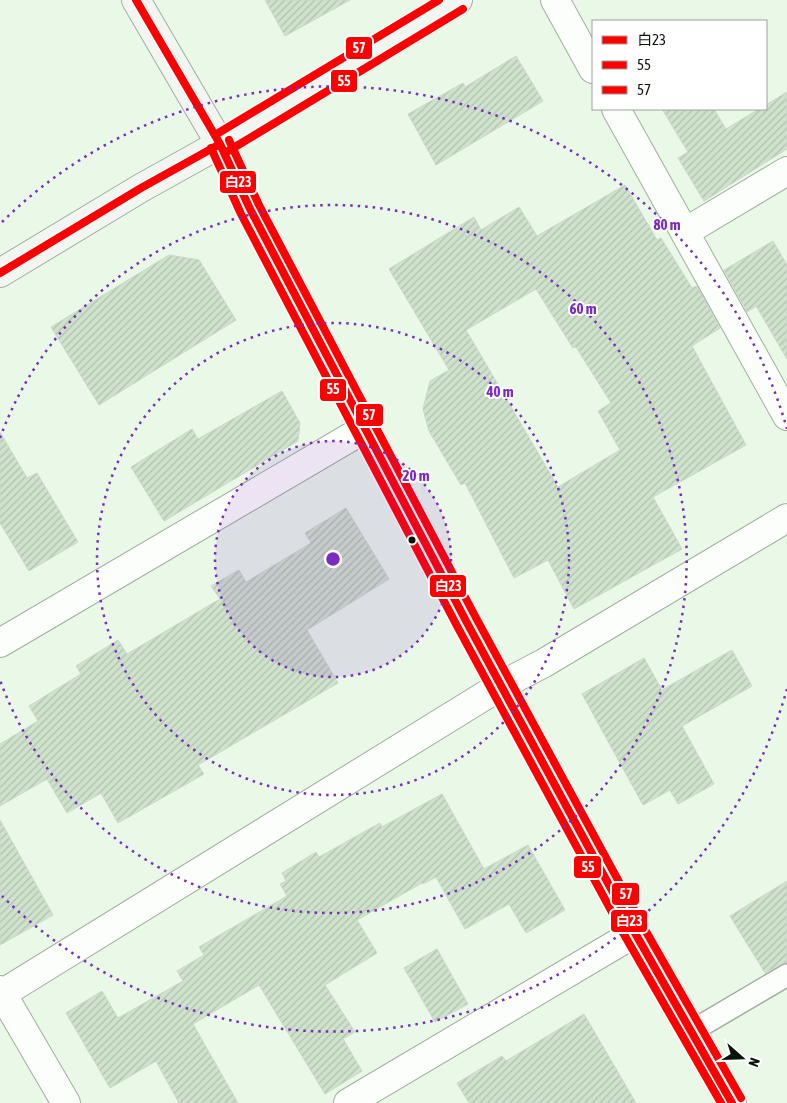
<svg xmlns="http://www.w3.org/2000/svg" width="787" height="1103" viewBox="0 0 787 1103" font-family="'Asap Condensed','Noto Sans JP',sans-serif">
<style>
.building{fill:url(#building-hatch);stroke:#ccd8ca;fill-rule:evenodd}
.lines{fill:none;stroke-linecap:round;stroke-linejoin:round}
.lane-casing{stroke:#a2ada0;stroke-width:24}
.street-casing{stroke:#a2ada0;stroke-width:30}
.secondary-casing{stroke:#a2ada0;stroke-width:30}
.lane{stroke:#fcfefb;stroke-width:21}
.street{stroke:#fcfefb;stroke-width:28}
.secondary{stroke:#f2f6f1;stroke-width:28}
.bus-1-casing{stroke:#fff;stroke-width:11}
.bus-2-casing{stroke:#fff;stroke-width:11}
.bus-3-casing{stroke:#fff;stroke-width:11}
.bus-1{stroke:#f00;stroke-width:8}
.bus-2{stroke:#f00;stroke-width:8}
.bus-3{stroke:#f00;stroke-width:8}
.ring{fill:none;stroke:#7b2cbf;stroke-width:2.5;stroke-dasharray:2.5 5}
.bus-dot{fill:#0b140a;stroke:#fff;stroke-width:2}
.centre{fill:#7b2cbf;stroke:#fff;stroke-width:2.5}
.ring-label{font-size:15px;text-anchor:middle;font-weight:bold;fill:#7b2cbf;stroke:#fff;stroke-width:4;stroke-linejoin:round;paint-order:stroke}
.line-badge{stroke:#fff;stroke-width:2}
.badge-label{font-size:14px;text-anchor:middle;font-weight:bold;fill:#fff}
</style>
<defs>
<pattern id="building-hatch" width="6" height="6" patternUnits="userSpaceOnUse" patternTransform="scale(1.25)"><rect width="6" height="6" fill="#cfe2cc"/><path d="M-1 1l2-2M0 6l6-6M5 7l2-2" fill="none" stroke="#b0c1ae"/></pattern>
</defs>
<rect width="100%" height="100%" fill="#e9f8e7"/>
<path class="building" d="M265,0H350L285,36Z
M516,56L543,101L436,165L408,114L463,83L465,87Z
M787,92V149L704,201L678,158L688,152L662,109H714L726,129L759,109H766V105Z
M625,185L657,240L661,238L692,288L697,286L720,328L692,346L746,445L653,497L682,549L574,609L548,560L514,578L465,483L461,485L429,431L423,409L430,381L449,370L389,269L474,217L481,230L519,207L537,236ZM536,289L573,348L576,347L611,403L598,411L620,450L558,487L466,330Z
M773,241L787,265V359L756,306L747,312L724,270Z
M169,255L199,260L236,320L99,405L51,327Z
M282,391L300,423L298,441L164,521L131,467L192,429L198,439Z
M0,432L27,478L37,473L78,542L29,571L0,523Z
M346,508L389,579L307,630L338,683L198,765L204,774L118,823L101,793L67,813L47,779L0,806V744L38,721L29,706L81,674L76,666L118,640L127,654L220,599L211,586L239,570L246,582L311,543L305,533Z
M732,650L752,686L682,726L714,784L678,804L670,790L643,805L582,694L644,658L662,690Z
M442,794L484,869L528,845L565,910L526,933L509,904L465,929L436,877L423,884L422,883L357,920L377,953L325,985L355,1032L343,1039L362,1071L325,1094L259,985L193,1024L238,1103H179L156,1061L110,1088L66,1013L102,991L118,1018L183,981L177,971L204,955L199,947L287,896L280,884L286,881L282,873L316,852L319,857L380,823L382,827Z
M0,820L53,915L0,945Z
M787,881V963L781,964L765,973L730,916Z
M437,949L468,1004L435,1022L404,968Z
M584,1014L636,1103H469L457,1083L502,1056L506,1061Z"/>
<g class="lines">
<g class="lane-casing">
<path id="lane" d="M692,1031L787,975"/>
</g>
<g class="street-casing">
<path id="street" d="M555,0L593,69
M616,109L787,416
M685,232L787,171
M0,643L366,428
M0,990L66,1103
M0,995L502,685L544,663L787,518
M348,1103L635,933"/>
</g>
<g class="secondary-casing">
<path id="secondary" d="M136,0L220,144L250,209L466,621L635,933L692,1031L732,1103
M0,273L141,188L220,144L458,0"/>
</g>
<use href="#lane" class="lane"/>
<use href="#street" class="street"/>
<use href="#secondary" class="secondary"/>
<g class="bus-1-casing">
<path id="bus-1" d="M136,0L220,144L250,209L466,621L635,933L732,1103
M0,273L141,188L220,144"/>
</g>
<g class="bus-2-casing">
<path id="bus-2" d="M211,148L241,214L457,626L626,938L721,1103
M225,153L463,9"/>
</g>
<g class="bus-3-casing">
<path id="bus-3" d="M215,135L439,0
M229,140L259,205L475,616L644,928L741,1098"/>
</g>
<use href="#bus-1" class="bus-1"/>
<use href="#bus-2" class="bus-2"/>
<use href="#bus-3" class="bus-3"/>
</g>
<circle cx="333" cy="559" r="118" fill="#7b2cbf" fill-opacity=".12"/>
<g class="ring">
<circle cx="333" cy="559" r="118"/>
<circle cx="333" cy="559" r="236"/>
<path d="M0 438A354 354 0 1 1 0 680"/>
<path d="M787 689A472 472 0 0 1 2 896M2 222A472 472 0 0 1 787 429"/>
</g>
<circle class="bus-dot" cx="412" cy="540" r="4.5"/>
<circle cx="333" cy="559" r="8" class="centre"/>
<g class="ring-label">
<text x="667" y="230">80 m</text>
<text x="583" y="314">60 m</text>
<text x="500" y="397">40 m</text>
<text x="416" y="481">20 m</text>
</g>
<g class="line-badge">
<rect x="345" y="36" width="28" height="24" rx="5" fill="#f00"/>
<rect x="330" y="69" width="28" height="24" rx="5" fill="#f00"/>
<rect x="219" y="170" width="38" height="24" rx="5" fill="#f00"/>
<rect x="319" y="378" width="28" height="24" rx="5" fill="#f00"/>
<rect x="355" y="403" width="29" height="24" rx="5" fill="#f00"/>
<rect x="429" y="574" width="38" height="24" rx="5" fill="#f00"/>
<rect x="573" y="855" width="29" height="24" rx="5" fill="#f00"/>
<rect x="611" y="882" width="29" height="24" rx="5" fill="#f00"/>
<rect x="610" y="909" width="38" height="24" rx="5" fill="#f00"/>
</g>
<g class="badge-label">
<text x="359" y="53">57</text>
<text x="344" y="86">55</text>
<text x="238" y="187">白23</text>
<text x="333" y="394">55</text>
<text x="369" y="420">57</text>
<text x="448" y="591">白23</text>
<text x="588" y="872">55</text>
<text x="626" y="899">57</text>
<text x="629" y="926">白23</text>
</g>
<rect x="592" y="20" width="175" height="90" fill="#ffffff" stroke="#9da19d"/>
<rect x="602" y="36" width="25" height="8" fill="#ff0000" stroke="#9da19d"/>
<text x="637" y="45" font-size="15" fill="#0b140a">白23</text>
<rect x="602" y="61" width="25" height="8" fill="#ff0000" stroke="#9da19d"/>
<text x="637" y="70" font-size="15" fill="#0b140a">55</text>
<rect x="602" y="86" width="25" height="8" fill="#ff0000" stroke="#9da19d"/>
<text x="637" y="95" font-size="15" fill="#0b140a">57</text>
<g transform="translate(742 1058) rotate(110)" stroke="#ffffff" stroke-width="4" paint-order="stroke">
<path d="M0-4L9 19L0 12L-9 19Z" fill="#0b140a"/>
<text y="-8" font-size="14" font-weight="bold" text-anchor="middle" fill="#0b140a">N</text>
</g>
</svg>
